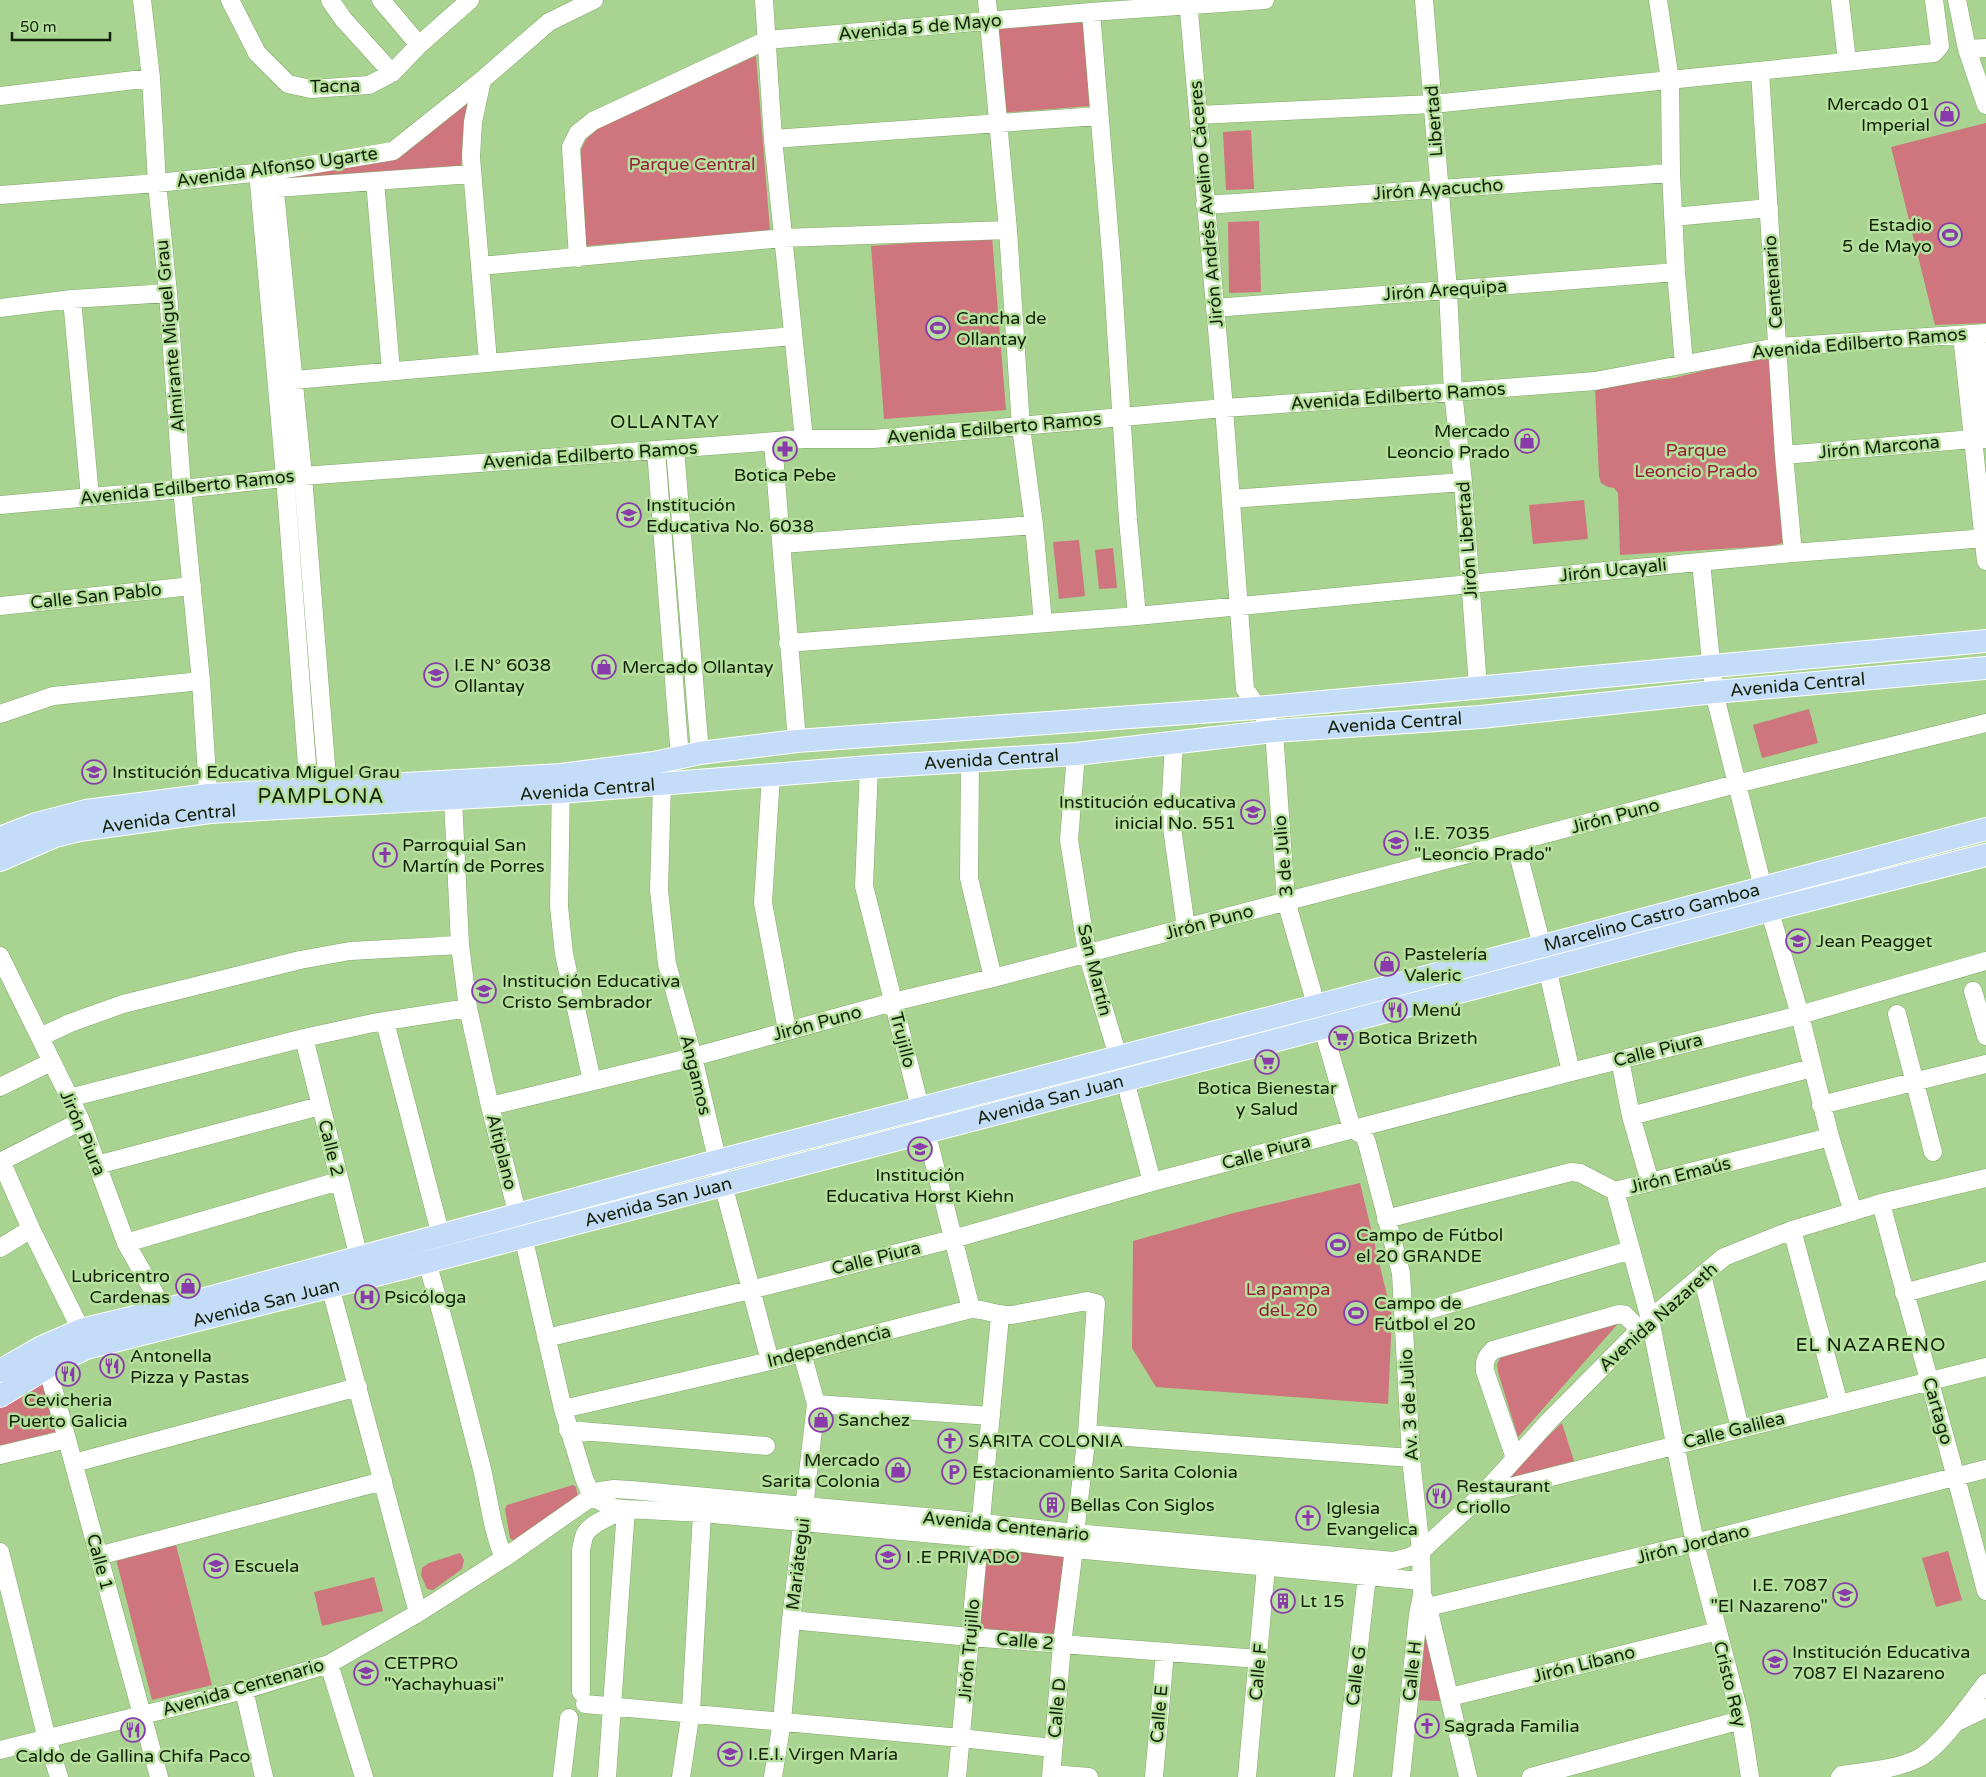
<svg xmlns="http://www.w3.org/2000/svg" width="1986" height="1777" viewBox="0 0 1986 1777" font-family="'Varela Round',sans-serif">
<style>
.green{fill:#ce757d}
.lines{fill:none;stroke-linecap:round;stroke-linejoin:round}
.minor-casing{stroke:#82aa69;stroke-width:19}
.major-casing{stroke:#fff;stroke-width:24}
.minor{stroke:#fff;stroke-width:18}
.major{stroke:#c4dcf8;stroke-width:22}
.labels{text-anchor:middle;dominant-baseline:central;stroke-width:5;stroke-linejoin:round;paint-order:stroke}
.street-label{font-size:18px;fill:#122107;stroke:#b6e09d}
.poi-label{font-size:18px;fill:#122107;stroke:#b6e09d;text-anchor:start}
.park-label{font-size:18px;fill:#961e39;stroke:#b6e09d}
.neighbourhood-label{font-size:19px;letter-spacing:1px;fill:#122107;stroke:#b6e09d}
.quarter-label{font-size:20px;letter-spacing:1px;fill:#122107;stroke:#b6e09d}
</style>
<rect width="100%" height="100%" fill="#a9d390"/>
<path class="green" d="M1083,21L1090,106L1000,113L993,27Z
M756,56L770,231L586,246L580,154C583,141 589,136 598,126Z
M471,100L461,166L284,183V175L382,159L407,152L438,125Z
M1986,123V323L1935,325L1891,147Z
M1251,130L1254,189L1226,190L1223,132Z
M1259,221L1261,292L1229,293L1228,222Z
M992,237L1006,410L884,419L871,246Z
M1754,358H1773L1785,536L1783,543L1771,546L1620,555L1618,493L1614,488L1608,487L1601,483L1599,476L1595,386L1674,378Z
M1584,500L1588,539L1533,544L1529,505Z
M1079,540L1085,596L1059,599L1053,542Z
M1113,548L1117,588L1099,589L1095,550Z
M1809,709L1818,743L1762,758L1753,725Z
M1360,1183L1392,1316L1388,1404L1156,1387L1132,1348L1133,1241L1234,1213Z
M1623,1318L1518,1437L1498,1372L1497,1364L1502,1355Z
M44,1381L59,1431L0,1446V1402Z
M1562,1423L1574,1461L1502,1480Z
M573,1485L576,1487L578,1498L515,1542L510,1538L505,1509L507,1505Z
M176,1545L212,1685L152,1700L116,1559Z
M988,1546L1065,1554L1057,1636L980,1628Z
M1948,1551L1962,1600L1936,1607L1922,1558Z
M460,1553L464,1560L462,1569L433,1590L427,1589L421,1575L422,1568L429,1563Z
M374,1577L383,1611L322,1626L314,1592Z
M1428,1618L1441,1701L1414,1700L1424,1619Z"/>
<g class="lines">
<g class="minor-casing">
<path id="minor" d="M142,0L151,78L157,183L168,293L182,489L201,681L209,807
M230,0L257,53L288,84L311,89L369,85L392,73L419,45L470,0
M330,0L344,20L392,73
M381,0L419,45
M764,0L773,139L804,439
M987,0L1008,230L1021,427L1034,525L1043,623
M1188,0L1224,408L1245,689L1274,731L1286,901L1352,1129L1364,1136L1367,1143L1401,1273L1411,1458L1421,1551L1422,1595L1428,1607L1468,1777
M1424,0L1448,290L1453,392L1463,482L1478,687
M1658,0L1670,80L1671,173L1676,272L1684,364
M1840,0L1847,61
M1957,0L1967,49L1986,105
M1091,12L1112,266L1128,520L1137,616
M1967,49L1986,48
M1760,71L1784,455L1793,553
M482,80L473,122L471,157L488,362
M0,96L151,78
M1198,115L1433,104L1934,53L1940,46L1934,0
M773,139L1098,116
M273,171L303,476L328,790
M258,172L285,477L309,791
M375,181L391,371
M263,189L472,174
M0,195L157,183L273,171L393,151L482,80L549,22L594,0
M1205,205L1671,173
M1673,217L1769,208
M578,258L571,147L578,133L593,121L767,40L1091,12L1265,0
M480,266L783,238L1008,230
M72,299L90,497
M0,308L72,299L168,293
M1215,308L1676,272
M1977,334L1986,439
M1962,335L1986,561
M283,381L793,336
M773,442L797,741
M675,449L700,753
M656,450L680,758
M1784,455L1973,439
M1231,499L1463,482
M0,505L182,489L303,476L804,439H873L1224,408L1453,392L1595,381L1777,347L1986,333
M782,544L1034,525
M1701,562L1714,692L1763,888L1800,1015L1830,1137L1853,1212
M0,606L192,586
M788,643L1137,616L1793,553L1986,538
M0,714L53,696L201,681
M1174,744L1170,813L1186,928
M1076,754L1069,840L1087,953L1125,1080L1152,1182
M970,760L969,878L993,978
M869,767L864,886L971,1309
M771,775L763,903L787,1030
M561,780L559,906L564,954L592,1081
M662,784L659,890L667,964L693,1057L723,1184L770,1361
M453,799L460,945L468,1008L490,1106L523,1236L563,1409L584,1478L592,1497L614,1508L626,1509L702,1513L979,1538L1074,1549L1421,1581
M1515,842L1542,946
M0,956L81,1121L126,1243L164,1310
M1547,968L1571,1072
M1973,991L1986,1036
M1897,1014L1933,1152
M385,1022L441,1236
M40,1037L70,1023L123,1004L300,960L350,951L460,945
M304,1038L359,1258
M1620,1060L1631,1116L1650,1182
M0,1087L51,1062
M69,1098L304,1038L373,1023L468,1008
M1821,1105L1986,1064
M490,1106L693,1057L893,1002L993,978L1736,784L1986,723
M1631,1116L1812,1068
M1,1161L31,1229L81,1330
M0,1162L81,1121
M97,1165L320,1106
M1615,1191L1650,1319L1695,1543L1741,1720L1750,1777
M1881,1203C1915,1333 1953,1461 1986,1591
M1386,1219L1571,1172L1580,1173L1615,1191L1830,1137
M1792,1230L1839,1404
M126,1243L339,1181
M0,1248L31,1229
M427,1262C447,1330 464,1400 482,1469C489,1499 492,1530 504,1558
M327,1275L418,1613
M1702,1275L1740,1428
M1904,1293L1986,1271
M1405,1317L1631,1250
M546,1338L750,1290L953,1239L1152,1182L1571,1072L1800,1015L1986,961
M44,1355L159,1777
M816,1404L991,1416
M563,1409L770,1361L971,1309C985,1309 997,1316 1012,1315L1087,1301L1096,1303L1087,1434L1075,1533
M568,1430L766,1446
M1087,1434L1411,1458
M0,1455L67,1439
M1515,1458L1485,1371C1484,1361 1486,1357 1493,1350L1619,1314L1625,1315L1640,1330
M74,1463L358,1387
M1483,1494L1986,1367
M0,1552L47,1739L59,1777
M98,1556L383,1481
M1428,1607L1695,1543L1986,1469
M791,1620L970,1637L1259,1659
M329,1664L364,1777
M244,1690L264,1777
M581,1692V1550C582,1545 583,1539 585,1534C592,1522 614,1515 626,1509L607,1777
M1450,1697L1718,1631
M585,1704L961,1738L1053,1748
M1957,1722L1986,1708
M0,1750L244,1690L329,1664L418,1613L504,1558L600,1491L614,1489L631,1490L948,1519L1075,1533L1394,1561L1409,1557L1421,1551L1483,1494L1549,1421L1650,1319L1724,1257L1792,1230L1881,1203L1986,1178
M1052,1774L1089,1777
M562,1777L569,1718
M681,1777L691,1711L702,1513
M773,1777L782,1721L791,1620L816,1404L802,1353
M957,1777L1000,1316
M1051,1777L1062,1644L1074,1549
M1154,1777L1165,1652
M1247,1777L1266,1567
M1344,1777L1367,1576
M1401,1777L1418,1615L1422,1595
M1531,1777L1741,1720
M1840,1777L1842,1775C1866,1771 1894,1770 1917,1759C1939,1749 1970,1703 1986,1683"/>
</g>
<g class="major-casing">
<g id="major">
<path d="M0,838L36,824L86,811L209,795L561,775L654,763L700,753L797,741L1256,708L1986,641"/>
<path id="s1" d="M0,860L55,836L79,830L210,812L561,792L869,767L1076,754L1274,731L1481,717L1714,692L1986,668"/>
<path id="s2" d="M0,1371L42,1347L81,1330L164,1310L717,1161L1316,1006L1986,829"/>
<path id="s3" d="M0,1396L48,1367L86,1348L427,1262L1125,1080L1770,910L1986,855"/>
</g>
</g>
<use href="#minor" class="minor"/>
<use href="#major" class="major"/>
</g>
<defs>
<g id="shop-ring" transform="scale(1.25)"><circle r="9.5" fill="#b6e09d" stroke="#8a3bab" stroke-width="1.5"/><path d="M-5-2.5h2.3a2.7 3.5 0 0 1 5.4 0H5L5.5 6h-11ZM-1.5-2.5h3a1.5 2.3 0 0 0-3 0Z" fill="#8a3bab"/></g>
<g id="stadium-ring" transform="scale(1.25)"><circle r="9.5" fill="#b6e09d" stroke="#8a3bab" stroke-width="1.5"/><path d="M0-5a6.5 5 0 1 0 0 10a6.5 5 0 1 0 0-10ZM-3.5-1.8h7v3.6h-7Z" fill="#8a3bab"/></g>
<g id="pharmacy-ring" transform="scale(1.25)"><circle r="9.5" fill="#b6e09d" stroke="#8a3bab" stroke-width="1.5"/><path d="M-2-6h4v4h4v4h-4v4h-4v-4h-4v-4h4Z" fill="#8a3bab"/></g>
<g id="school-ring" transform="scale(1.25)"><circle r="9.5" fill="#b6e09d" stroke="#8a3bab" stroke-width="1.5"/><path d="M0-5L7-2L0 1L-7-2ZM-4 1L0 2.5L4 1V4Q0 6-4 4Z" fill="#8a3bab"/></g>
<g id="church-ring" transform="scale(1.25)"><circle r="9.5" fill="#b6e09d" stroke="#8a3bab" stroke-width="1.5"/><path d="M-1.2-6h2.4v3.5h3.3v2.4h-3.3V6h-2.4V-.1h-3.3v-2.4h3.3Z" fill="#8a3bab"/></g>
<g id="restaurant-ring" transform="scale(1.25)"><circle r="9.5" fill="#b6e09d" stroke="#8a3bab" stroke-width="1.5"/><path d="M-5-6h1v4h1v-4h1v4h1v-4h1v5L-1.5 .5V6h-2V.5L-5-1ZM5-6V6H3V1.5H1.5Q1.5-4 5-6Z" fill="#8a3bab"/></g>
<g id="supermarket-ring" transform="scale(1.25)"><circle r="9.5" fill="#b6e09d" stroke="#8a3bab" stroke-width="1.5"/><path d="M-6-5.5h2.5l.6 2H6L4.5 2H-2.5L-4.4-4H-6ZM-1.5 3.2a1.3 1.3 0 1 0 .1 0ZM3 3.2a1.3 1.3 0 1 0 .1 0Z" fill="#8a3bab"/></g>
<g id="hospital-ring" transform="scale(1.25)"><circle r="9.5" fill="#b6e09d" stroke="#8a3bab" stroke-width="1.5"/><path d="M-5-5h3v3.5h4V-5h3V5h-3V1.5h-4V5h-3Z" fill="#8a3bab"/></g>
<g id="parking-ring" transform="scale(1.25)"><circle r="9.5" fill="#b6e09d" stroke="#8a3bab" stroke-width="1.5"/><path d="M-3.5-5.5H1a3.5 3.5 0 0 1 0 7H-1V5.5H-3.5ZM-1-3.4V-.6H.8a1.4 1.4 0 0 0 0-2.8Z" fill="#8a3bab"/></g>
<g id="building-ring" transform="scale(1.25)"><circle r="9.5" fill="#b6e09d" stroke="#8a3bab" stroke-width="1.5"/><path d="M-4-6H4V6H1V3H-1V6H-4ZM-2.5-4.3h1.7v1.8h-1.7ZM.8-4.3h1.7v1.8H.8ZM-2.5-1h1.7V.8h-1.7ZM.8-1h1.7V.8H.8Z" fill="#8a3bab"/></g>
<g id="university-ring" transform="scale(1.25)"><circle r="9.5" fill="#b6e09d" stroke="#8a3bab" stroke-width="1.5"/><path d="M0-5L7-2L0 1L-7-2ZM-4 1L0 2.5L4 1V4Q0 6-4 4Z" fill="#8a3bab"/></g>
</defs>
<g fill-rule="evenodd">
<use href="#shop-ring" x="1947" y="114"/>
<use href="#stadium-ring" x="1950" y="235"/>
<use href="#stadium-ring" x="938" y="328"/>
<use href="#shop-ring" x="1527" y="441"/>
<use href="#pharmacy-ring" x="785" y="449"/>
<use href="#school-ring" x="629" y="515"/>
<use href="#shop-ring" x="604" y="667"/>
<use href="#school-ring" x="436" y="675"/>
<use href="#school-ring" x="94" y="772"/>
<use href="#school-ring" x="1253" y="812"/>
<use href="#school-ring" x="1396" y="843"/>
<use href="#church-ring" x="385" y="855"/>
<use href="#school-ring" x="1798" y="941"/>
<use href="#shop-ring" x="1387" y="964"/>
<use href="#school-ring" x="484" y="991"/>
<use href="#restaurant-ring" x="1395" y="1010"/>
<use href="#supermarket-ring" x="1341" y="1038"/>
<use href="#supermarket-ring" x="1267" y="1062"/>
<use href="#school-ring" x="920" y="1149"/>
<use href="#stadium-ring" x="1338" y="1245"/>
<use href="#shop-ring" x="188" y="1286"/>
<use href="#hospital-ring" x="367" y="1297"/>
<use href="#stadium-ring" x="1356" y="1313"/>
<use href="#restaurant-ring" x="112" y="1366"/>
<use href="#restaurant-ring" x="68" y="1374"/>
<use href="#shop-ring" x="821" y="1420"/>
<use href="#church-ring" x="950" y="1441"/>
<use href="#shop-ring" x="898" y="1470"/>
<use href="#parking-ring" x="954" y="1472"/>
<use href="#restaurant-ring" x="1439" y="1496"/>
<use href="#building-ring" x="1052" y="1505"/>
<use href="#church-ring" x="1308" y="1518"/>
<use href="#school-ring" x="888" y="1557"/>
<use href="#school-ring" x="216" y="1566"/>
<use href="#school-ring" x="1845" y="1595"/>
<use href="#building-ring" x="1283" y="1601"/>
<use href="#school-ring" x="1775" y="1662"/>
<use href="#university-ring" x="366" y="1673"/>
<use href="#church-ring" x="1427" y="1726"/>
<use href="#restaurant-ring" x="133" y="1730"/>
<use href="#school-ring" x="730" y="1754"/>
</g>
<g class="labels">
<g class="street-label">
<text transform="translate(920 27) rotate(-5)">Avenida 5 de Mayo</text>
<text transform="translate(335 86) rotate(-1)">Tacna</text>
<text transform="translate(1434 121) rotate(-94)">Libertad</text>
<text transform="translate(277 167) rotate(-8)">Avenida Alfonso Ugarte</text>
<text transform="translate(1438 189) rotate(-4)">Jirón Ayacucho</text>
<text transform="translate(1206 204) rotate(-95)">Jirón Andrés Avelino Cáceres</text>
<text transform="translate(1773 282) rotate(-94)">Centenario</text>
<text transform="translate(1445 290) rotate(-4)">Jirón Arequipa</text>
<text transform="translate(170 336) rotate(-95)">Almirante Miguel Grau</text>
<text transform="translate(1859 343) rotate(-5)">Avenida Edilberto Ramos</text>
<text transform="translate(1398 396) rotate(-4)">Avenida Edilberto Ramos</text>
<text transform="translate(994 428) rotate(-5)">Avenida Edilberto Ramos</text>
<text transform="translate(1879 447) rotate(-5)">Jirón Marcona</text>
<text transform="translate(590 455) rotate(-4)">Avenida Edilberto Ramos</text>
<text transform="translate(187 487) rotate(-6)">Avenida Edilberto Ramos</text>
<text transform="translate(1467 540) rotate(-94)">Jirón Libertad</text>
<text transform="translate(1613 570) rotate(-6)">Jirón Ucayali</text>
<text transform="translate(96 596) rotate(-6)">Calle San Pablo</text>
<text stroke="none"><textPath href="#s1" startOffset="1810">Avenida Central</textPath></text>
<text stroke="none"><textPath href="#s1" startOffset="1405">Avenida Central</textPath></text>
<text stroke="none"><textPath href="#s1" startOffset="1000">Avenida Central</textPath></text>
<text stroke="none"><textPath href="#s1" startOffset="595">Avenida Central</textPath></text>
<text transform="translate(1615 816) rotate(-15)">Jirón Puno</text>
<text stroke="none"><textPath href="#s1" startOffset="175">Avenida Central</textPath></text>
<text transform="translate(1283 856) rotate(-95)">3 de Julio</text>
<text stroke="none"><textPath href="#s2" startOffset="1715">Marcelino Castro Gamboa</textPath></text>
<text transform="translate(1209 922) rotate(-15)">Jirón Puno</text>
<text transform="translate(1095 970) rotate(76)">San Martín</text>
<text transform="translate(817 1023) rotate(-15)">Jirón Puno</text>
<text transform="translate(903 1040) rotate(76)">Trujillo</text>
<text transform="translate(1658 1050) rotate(-14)">Calle Piura</text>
<text transform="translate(696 1075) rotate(76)">Angamos</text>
<text stroke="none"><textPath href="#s3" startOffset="1094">Avenida San Juan</textPath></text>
<text transform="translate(83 1133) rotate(67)">Jirón Piura</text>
<text transform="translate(331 1148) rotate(76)">Calle 2</text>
<text transform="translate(502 1152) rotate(76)">Altiplano</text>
<text transform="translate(1266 1152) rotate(-15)">Calle Piura</text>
<text transform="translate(1680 1175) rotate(-14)">Jirón Emaús</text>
<text stroke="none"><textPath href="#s3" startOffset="689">Avenida San Juan</textPath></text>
<text transform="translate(876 1258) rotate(-14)">Calle Piura</text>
<text stroke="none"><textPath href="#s3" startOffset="284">Avenida San Juan</textPath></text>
<text transform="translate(1658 1317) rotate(-42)">Avenida Nazareth</text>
<text transform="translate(829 1346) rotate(-14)">Independencia</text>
<text transform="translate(1409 1405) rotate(-93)">Av. 3 de Julio</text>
<text transform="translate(1938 1411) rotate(74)">Cartago</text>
<text transform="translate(1734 1430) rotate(-14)">Calle Galilea</text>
<text transform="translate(1006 1526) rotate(6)">Avenida Centenario</text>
<text transform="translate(1693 1544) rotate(-14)">Jirón Jordano</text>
<text transform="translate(100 1562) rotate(75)">Calle 1</text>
<text transform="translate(798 1564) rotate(-83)">Mariátegui</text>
<text transform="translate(1025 1641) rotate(5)">Calle 2</text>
<text transform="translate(969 1650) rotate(-85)">Jirón Trujillo</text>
<text transform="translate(1584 1664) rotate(-14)">Jirón Líbano</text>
<text transform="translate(1412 1671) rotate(-84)">Calle H</text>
<text transform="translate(1258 1672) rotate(-85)">Calle F</text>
<text transform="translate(1356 1676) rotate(-83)">Calle G</text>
<text transform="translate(1730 1684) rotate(76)">Cristo Rey</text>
<text transform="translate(243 1687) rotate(-16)">Avenida Centenario</text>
<text transform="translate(1057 1708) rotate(-85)">Calle D</text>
<text transform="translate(1159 1714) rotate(-85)">Calle E</text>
</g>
<g class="poi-label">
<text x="1930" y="104" text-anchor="end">Mercado 01<tspan x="1930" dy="21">Imperial</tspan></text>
<text x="1932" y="225" text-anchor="end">Estadio<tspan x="1932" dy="21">5 de Mayo</tspan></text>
<text x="956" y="318">Cancha de<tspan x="956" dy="21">Ollantay</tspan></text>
<text x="1510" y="431" text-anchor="end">Mercado<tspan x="1510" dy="21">Leoncio Prado</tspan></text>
<text x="785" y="475" text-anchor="middle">Botica Pebe</text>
<text x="646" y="505">Institución<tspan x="646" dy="21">Educativa No. 6038</tspan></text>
<text x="454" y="665">I.E N° 6038<tspan x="454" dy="21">Ollantay</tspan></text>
<text x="622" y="667">Mercado Ollantay</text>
<text x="112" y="772">Institución Educativa Miguel Grau</text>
<text x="1236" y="802" text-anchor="end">Institución educativa<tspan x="1236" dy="21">inicial No. 551</tspan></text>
<text x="1414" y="833">I.E. 7035<tspan x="1414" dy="21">"Leoncio Prado"</tspan></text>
<text x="402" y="845">Parroquial San<tspan x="402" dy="21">Martín de Porres</tspan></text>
<text x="1816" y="941">Jean Peagget</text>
<text x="1404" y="954">Pastelería<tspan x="1404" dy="21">Valeric</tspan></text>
<text x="502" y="981">Institución Educativa<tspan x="502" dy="21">Cristo Sembrador</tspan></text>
<text x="1412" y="1010">Menú</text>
<text x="1358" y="1038">Botica Brizeth</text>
<text x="1267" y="1088" text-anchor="middle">Botica Bienestar<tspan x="1267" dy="21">y Salud</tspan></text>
<text x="920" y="1175" text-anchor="middle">Institución<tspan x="920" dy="21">Educativa Horst Kiehn</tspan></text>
<text x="1356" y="1235">Campo de Fútbol<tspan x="1356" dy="21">el 20 GRANDE</tspan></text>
<text x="170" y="1276" text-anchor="end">Lubricentro<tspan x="170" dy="21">Cardenas</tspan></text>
<text x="384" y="1297">Psicóloga</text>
<text x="1374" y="1303">Campo de<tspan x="1374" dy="21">Fútbol el 20</tspan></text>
<text x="130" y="1356">Antonella<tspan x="130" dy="21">Pizza y Pastas</tspan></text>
<text x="68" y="1400" text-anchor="middle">Cevicheria<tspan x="68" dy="21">Puerto Galicia</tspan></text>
<text x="838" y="1420">Sanchez</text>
<text x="968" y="1441">SARITA COLONIA</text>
<text x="880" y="1460" text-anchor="end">Mercado<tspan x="880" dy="21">Sarita Colonia</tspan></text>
<text x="972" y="1472">Estacionamiento Sarita Colonia</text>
<text x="1456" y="1486">Restaurant<tspan x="1456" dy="21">Criollo</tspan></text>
<text x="1070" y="1505">Bellas Con Siglos</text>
<text x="1326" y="1508">Iglesia<tspan x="1326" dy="21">Evangelica</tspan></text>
<text x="906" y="1557">I .E PRIVADO</text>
<text x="234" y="1566">Escuela</text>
<text x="1828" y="1585" text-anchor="end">I.E. 7087<tspan x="1828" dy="21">"El Nazareno"</tspan></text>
<text x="1300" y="1601">Lt 15</text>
<text x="1792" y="1652">Institución Educativa<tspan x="1792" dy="21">7087 El Nazareno</tspan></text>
<text x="384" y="1663">CETPRO<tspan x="384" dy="21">"Yachayhuasi"</tspan></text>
<text x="1444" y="1726">Sagrada Familia</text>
<text x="748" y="1754">I.E.I. Virgen María</text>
<text x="133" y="1756" text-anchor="middle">Caldo de Gallina Chifa Paco</text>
</g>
<g class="park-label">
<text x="692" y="164">Parque Central</text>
<text x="1696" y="450">Parque<tspan x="1696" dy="21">Leoncio Prado</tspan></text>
<text x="1288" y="1289">La pampa<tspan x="1288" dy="21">deL 20</tspan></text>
</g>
<g class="neighbourhood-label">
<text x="665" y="422">OLLANTAY</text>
<text x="1871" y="1345">EL NAZARENO</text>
</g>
<g class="quarter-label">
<text x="321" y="797">PAMPLONA</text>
</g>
</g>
<path d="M12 32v8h98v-8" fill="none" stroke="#122107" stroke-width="2.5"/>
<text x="20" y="32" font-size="15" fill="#122107" stroke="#b6e09d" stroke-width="4" paint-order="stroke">50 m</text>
</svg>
